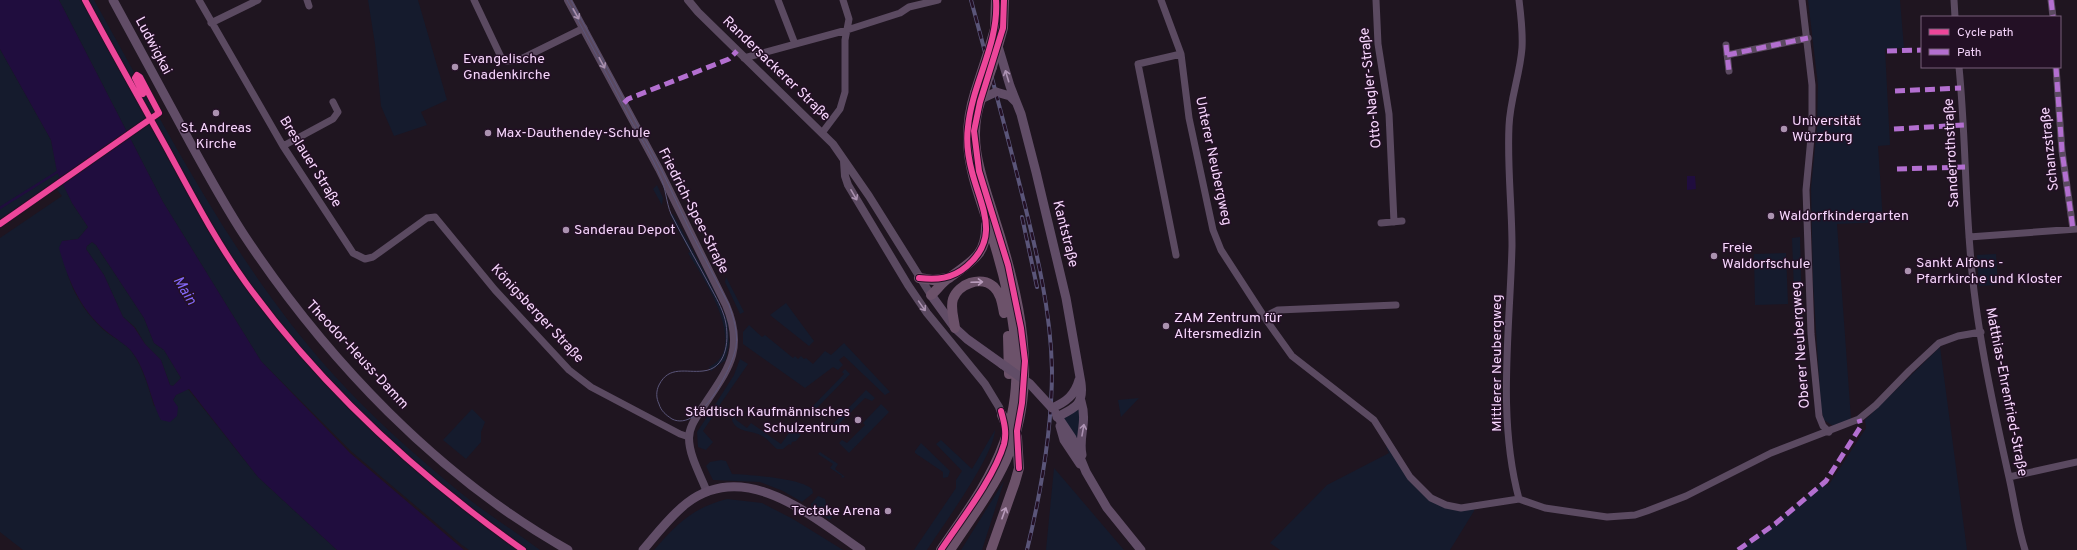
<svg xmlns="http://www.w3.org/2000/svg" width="2077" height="550" viewBox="0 0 2077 550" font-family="Overpass,sans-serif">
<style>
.green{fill:#151b2d}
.water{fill:#200d3e;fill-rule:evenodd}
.pier{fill:#1f1520}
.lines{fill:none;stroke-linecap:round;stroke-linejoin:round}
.stream{stroke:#200d3e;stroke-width:2.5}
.minor{stroke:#5b4a61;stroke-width:7}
.tertiary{stroke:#5b4a61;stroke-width:8}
.secondary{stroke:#614d67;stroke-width:9}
.primary{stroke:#6c526a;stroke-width:10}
.tram{stroke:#5a5579;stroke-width:1}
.rail-casing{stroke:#5a5579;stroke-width:4}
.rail{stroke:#231025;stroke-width:2.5;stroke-dasharray:8;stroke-linecap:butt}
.secondary-bridge{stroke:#614d67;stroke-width:9}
.primary-bridge{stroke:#6c526a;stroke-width:10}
.quiet{stroke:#b36fd0;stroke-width:5;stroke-dasharray:10 5;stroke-linecap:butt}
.cycleway-casing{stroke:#231025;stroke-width:8}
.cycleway{stroke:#ed469a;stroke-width:6}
.oneway{stroke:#a990af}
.oneway2{stroke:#ac92b2}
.oneway3{stroke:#b89bbb}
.poi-dot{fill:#ab92b0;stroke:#231025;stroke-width:1.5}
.labels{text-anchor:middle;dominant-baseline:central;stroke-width:3;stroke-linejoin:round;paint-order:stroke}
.street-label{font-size:14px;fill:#f7d6fd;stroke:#231025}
.poi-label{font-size:14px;fill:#f7d6fd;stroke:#231025;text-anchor:start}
.water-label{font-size:15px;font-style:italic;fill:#8468f8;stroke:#231025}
</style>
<rect width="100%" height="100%" fill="#1f1520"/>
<path class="green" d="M59,0H94C166,128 233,263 332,373C367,412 409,450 450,484C478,508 510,528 540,550H469L462,545L352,452L261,361L163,202Z
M368,0H418L447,100L421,112L427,125L394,136L381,106L375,44Z
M1808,0H1900L1904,48L1885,49L1890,145L1878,146L1883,222L1837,224L1851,419L1833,426L1824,420L1821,409L1813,282L1811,188L1817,127L1818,85Z
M0,49L51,140L57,170L72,203L88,227L78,239L62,241C64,278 78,307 106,332C114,338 126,344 132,352C143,367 149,389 154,406L173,400L176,395L188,389L258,477L337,550H23L0,532V238L62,196L54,186L0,224Z
M657,185L663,198L662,205L653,189Z
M673,214L710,282L728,322L729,344L725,361H724L711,371L709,367C750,348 703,277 688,253L690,252L670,215Z
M1800,237L1802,316H1795L1792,238Z
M92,242L96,245L144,318L154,343L164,350L181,378L173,386L170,385L161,360L145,344L135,327L123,317L104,275L86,249L87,246Z
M1786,253L1788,304L1755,305L1754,254Z
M1996,254L1998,285L1979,286L1977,255Z
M726,277L744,312L740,314L725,282Z
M786,303L814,341L809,346L770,315Z
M749,325L762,337L765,335L793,358L795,356L798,359L801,356L804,359L806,358L813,364L825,351L831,355L844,343L890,392L885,395L844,356L839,360L843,365L838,370L833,367L805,388L743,344V332Z
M1940,347L1967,550H1738L1775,524L1826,481L1828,486L1866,428L1865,420Z
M740,359L748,364L719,406L725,411L724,414H721L713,408L734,375Z
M845,369L850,374L814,411L811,408L844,374L842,372Z
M866,390L875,398L872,401L865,398L833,430L830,427Z
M1139,398L1121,417L1118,400Z
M881,404L889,412L849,453L839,443L842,440L847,443L865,425L863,423Z
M1078,408L1081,410L1077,440L1063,419Z
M472,409L485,422L481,432V442L466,459L443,440Z
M711,411L715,413L703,431L713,442L706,450L698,447L697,432Z
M735,412L738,414L735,419L747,428L751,423L781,444L792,429L801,435L796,441L792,442L791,445L789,444L783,449H777C772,445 768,439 762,436C753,430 736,433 732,420Z
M995,430C994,456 943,525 927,550H914L956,488V480L962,471L936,444L941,440L972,469Z
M921,443L950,471L948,477L943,478V472L915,453V451Z
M1390,445L1403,466L1439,503L1474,506V511L1450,550H1280L1270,543L1327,485L1389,453L1386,447Z
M820,452L838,464L835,469L845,477L841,478L842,476L830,468L833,464L818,454Z
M721,460L726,461L732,474C750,475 800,478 812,489L813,493L802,502L783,491L760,482L713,480L706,466L710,462Z
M1054,468L1124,550H1046Z
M1004,481L982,550H961Z
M818,496L825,499L828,512L832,517L830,520L812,508L811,504Z
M727,499L762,503L793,519L843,550H654C677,524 692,508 727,499Z"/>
<path class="water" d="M0,0H59L163,202L261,361L350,453L464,550H337L258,477L189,389L176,395L173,400L178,407L177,416L170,422L161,420C150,399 147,371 132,352C126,344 114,338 106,331C80,309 68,280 59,248L62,241L78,239L88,227L72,203L57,172L51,140L0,49ZM92,242L96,245L144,318L154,343L164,350L181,378L173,386L170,385L161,360L145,344L134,327L123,317L104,275L86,249L87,246Z
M1687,176H1695L1696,189L1687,190Z"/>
<path class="pier" d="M129,132L131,135L61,184L59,180Z"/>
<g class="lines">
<path class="stream" d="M0,208L59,171"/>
<path class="minor" d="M199,0L283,146L353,253L365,259L373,257L427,218L435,217L495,290L569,370L591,387L680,434L689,437
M307,0L309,6
M474,0L501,57L507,61L519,60L584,28
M778,0L795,44
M1161,0L1181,54L1189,118L1213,230L1221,250L1267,321L1292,356L1374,420L1410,477L1431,498L1446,505L1461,508L1519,499
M1376,0L1378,44L1389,114L1394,222
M1802,0L1812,85V127L1806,190L1811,334L1819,416L1823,426L1829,432
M1954,0L1955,17
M2051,0L2053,17
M211,23L258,0
M1726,45L1729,71
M1727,55L1808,38
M744,58L847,30L900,13L909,7L938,0
M1959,67C1965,128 1965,188 1970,249C1975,322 1992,401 2008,473C2014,498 2017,525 2025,550
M2056,67L2062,151L2073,229
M822,133L840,109L845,92V40L849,19L843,0
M283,146L333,119L338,112L333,102
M1381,223L1402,221
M1969,237L2077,229
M1176,255L1138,64L1181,54
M1264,317L1278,310L1396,305
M2009,477L2077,462
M1519,499L1545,508L1607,517L1635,515L1647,511L1686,496L1771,453L1859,419L1876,405L1909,371L1939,343L1958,336L1981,332
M1519,499C1497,417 1510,330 1512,246C1512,206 1507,166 1509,126C1510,99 1520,75 1522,48C1523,32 1521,16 1519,0"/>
<path class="tertiary" d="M568,0L659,169L726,305C746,352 726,371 701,410C696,418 689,427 689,438C689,456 701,476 707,492
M688,0L698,12L833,144L869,196L931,295
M844,161L845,176L848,185L908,285L927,313L985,384L999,407L1002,415"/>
<path class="secondary" d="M113,0C139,48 165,96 191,144C208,175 225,206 244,235C326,359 438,477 568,550
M998,46L1010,86L1021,114L1036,172L1066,298L1081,383C1084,405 1075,408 1057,417
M996,92L1010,96L1016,102
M931,295L955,328L967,339L1002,364
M1079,380C1075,395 1066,402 1052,408L1072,438L1086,472L1107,508L1141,550
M1081,401C1088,423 1078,436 1082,455
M1060,426L1064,440L1080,464
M643,550C657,534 670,516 687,503C746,458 813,517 861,550"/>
<path class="primary" d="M988,53L995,29L996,0
M992,67L1003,28L1004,0
M919,278L933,280L948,278
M931,295C937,290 942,282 949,278C970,262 987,256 986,225
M955,328C954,319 950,308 953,299C958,284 981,275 994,287C1001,294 1002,303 1004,313
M1008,336L1009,374
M1002,415L1005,422
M941,550C964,516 990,482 1004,443C1030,373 1011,294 989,226C973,177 959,145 975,93
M950,550C969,521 992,491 1006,460C1041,382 1019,294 994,217C982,178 966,140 981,99
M991,550L1015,482L1019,468L1017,437"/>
<path class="tram" d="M567,0C588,39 609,78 629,117C640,137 652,156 660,176C666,188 666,202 671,214C684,240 699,265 712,290C718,301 724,312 726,324C729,342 726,369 703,371C686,373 669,365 659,385C656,391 656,398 659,404C661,411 666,415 672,419C700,433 732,368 736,347C738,332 734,319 729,305L688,226L662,171L571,0"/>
<g class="rail-casing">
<path id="rail" d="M971,0C988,63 1005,126 1021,190C1036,249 1051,310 1052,371C1052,431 1041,492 1027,550
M1022,217L1037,287"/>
</g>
<use href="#rail" class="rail"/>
<path class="secondary-bridge" d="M981,99L996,92
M1002,364L1030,384L1052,408"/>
<path class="primary-bridge" d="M975,93L988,53
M981,99L992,67"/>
<path class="quiet" d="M2051,0L2053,17
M1726,45L1729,71
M1887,51L1922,50
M1727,55L1808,38
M2056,67L2062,151L2073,229
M1895,91L1961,88
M624,103L628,99L729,59L737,51
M1894,129L1964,125
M1897,169L1965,167
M1738,550L1775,524L1826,481L1861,426L1859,419"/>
<g class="cycleway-casing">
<path id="cycleway" d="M85,0C111,49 139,98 166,147C191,193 215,240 246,283C322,388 417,475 523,550
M1004,0L1003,28L980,102L974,131L979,171L1008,265L1021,328L1025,361L1022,403L1017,431L1019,468
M0,224L159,113L140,77L137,75L135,78L143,94
M919,278C937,280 952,279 967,266C1001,237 981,207 972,172C968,157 966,142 968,127C972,83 999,45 996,0
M941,550C961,520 994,478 1004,444C1007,432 1004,422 1001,411"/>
</g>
<use href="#cycleway" class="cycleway"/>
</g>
<defs><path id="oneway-shaft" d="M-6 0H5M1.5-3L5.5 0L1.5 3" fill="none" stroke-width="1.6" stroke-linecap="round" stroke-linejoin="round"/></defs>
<g class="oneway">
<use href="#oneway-shaft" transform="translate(576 14) rotate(61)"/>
<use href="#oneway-shaft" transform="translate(602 63) rotate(62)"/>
<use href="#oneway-shaft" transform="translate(854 195) rotate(60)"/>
<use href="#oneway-shaft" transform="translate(922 306) rotate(55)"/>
</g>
<g class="oneway2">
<use href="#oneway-shaft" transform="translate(1007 76) rotate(-107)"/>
<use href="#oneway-shaft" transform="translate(1083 430) rotate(-80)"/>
</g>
<g class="oneway3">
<use href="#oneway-shaft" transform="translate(977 282) rotate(-2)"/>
<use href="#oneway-shaft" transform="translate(1004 513) rotate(-70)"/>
</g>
<g class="poi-dot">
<circle cx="455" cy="67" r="4"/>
<circle cx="216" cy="113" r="4"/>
<circle cx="1784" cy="129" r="4"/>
<circle cx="488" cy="133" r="4"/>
<circle cx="1771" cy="216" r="4"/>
<circle cx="566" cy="230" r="4"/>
<circle cx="1714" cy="256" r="4"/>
<circle cx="1908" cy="271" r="4"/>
<circle cx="1166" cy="326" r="4"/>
<circle cx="858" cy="420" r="4"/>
<circle cx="888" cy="511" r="4"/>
</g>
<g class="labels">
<g class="street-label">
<text transform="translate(153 46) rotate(62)">Ludwigkai</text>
<text transform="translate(776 69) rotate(44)">Randersackerer Straße</text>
<text transform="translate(1371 88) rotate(-96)">Otto-Nagler-Straße</text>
<text transform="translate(2050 149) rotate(-96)">Schanzstraße</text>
<text transform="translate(1952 153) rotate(-93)">Sanderrothstraße</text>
<text transform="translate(1213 161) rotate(78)">Unterer Neubergweg</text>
<text transform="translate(310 162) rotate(58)">Breslauer Straße</text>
<text transform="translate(693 211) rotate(63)">Friedrich-Spee-Straße</text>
<text transform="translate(1065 234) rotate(76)">Kantstraße</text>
<text transform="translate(537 314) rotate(47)">Königsberger Straße</text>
<text transform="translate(1801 345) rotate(-94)">Oberer Neubergweg</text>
<text transform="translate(357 355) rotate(47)">Theodor-Heuss-Damm</text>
<text transform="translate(1497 363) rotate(-90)">Mittlerer Neubergweg</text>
<text transform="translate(2006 392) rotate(79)">Matthias-Ehrenfried-Straße</text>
</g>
<g class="poi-label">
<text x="463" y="59">Evangelische<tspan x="463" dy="16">Gnadenkirche</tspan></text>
<text x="1792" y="121">Universität<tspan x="1792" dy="16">Würzburg</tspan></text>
<text x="216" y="128" text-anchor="middle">St. Andreas<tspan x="216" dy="16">Kirche</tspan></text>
<text x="496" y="133">Max-Dauthendey-Schule</text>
<text x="1779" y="216">Waldorfkindergarten</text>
<text x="574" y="230">Sanderau Depot</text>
<text x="1722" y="248">Freie<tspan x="1722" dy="16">Waldorfschule</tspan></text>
<text x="1916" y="263">Sankt Alfons -<tspan x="1916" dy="16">Pfarrkirche und Kloster</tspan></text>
<text x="1174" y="318">ZAM Zentrum für<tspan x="1174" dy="16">Altersmedizin</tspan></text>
<text x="850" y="412" text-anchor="end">Städtisch Kaufmännisches<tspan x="850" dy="16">Schulzentrum</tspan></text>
<text x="880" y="511" text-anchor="end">Tectake Arena</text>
</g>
<g class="water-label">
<text transform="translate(184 291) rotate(58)">Main</text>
</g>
</g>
<rect x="1921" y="16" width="140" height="52" fill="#231025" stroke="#785f7b"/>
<rect x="1929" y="29" width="20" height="6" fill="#ed469a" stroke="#785f7b"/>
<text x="1957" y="36" font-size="12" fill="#f7d6fd">Cycle path</text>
<rect x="1929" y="49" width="20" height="6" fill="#b36fd0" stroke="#785f7b"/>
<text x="1957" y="56" font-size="12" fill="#f7d6fd">Path</text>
</svg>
